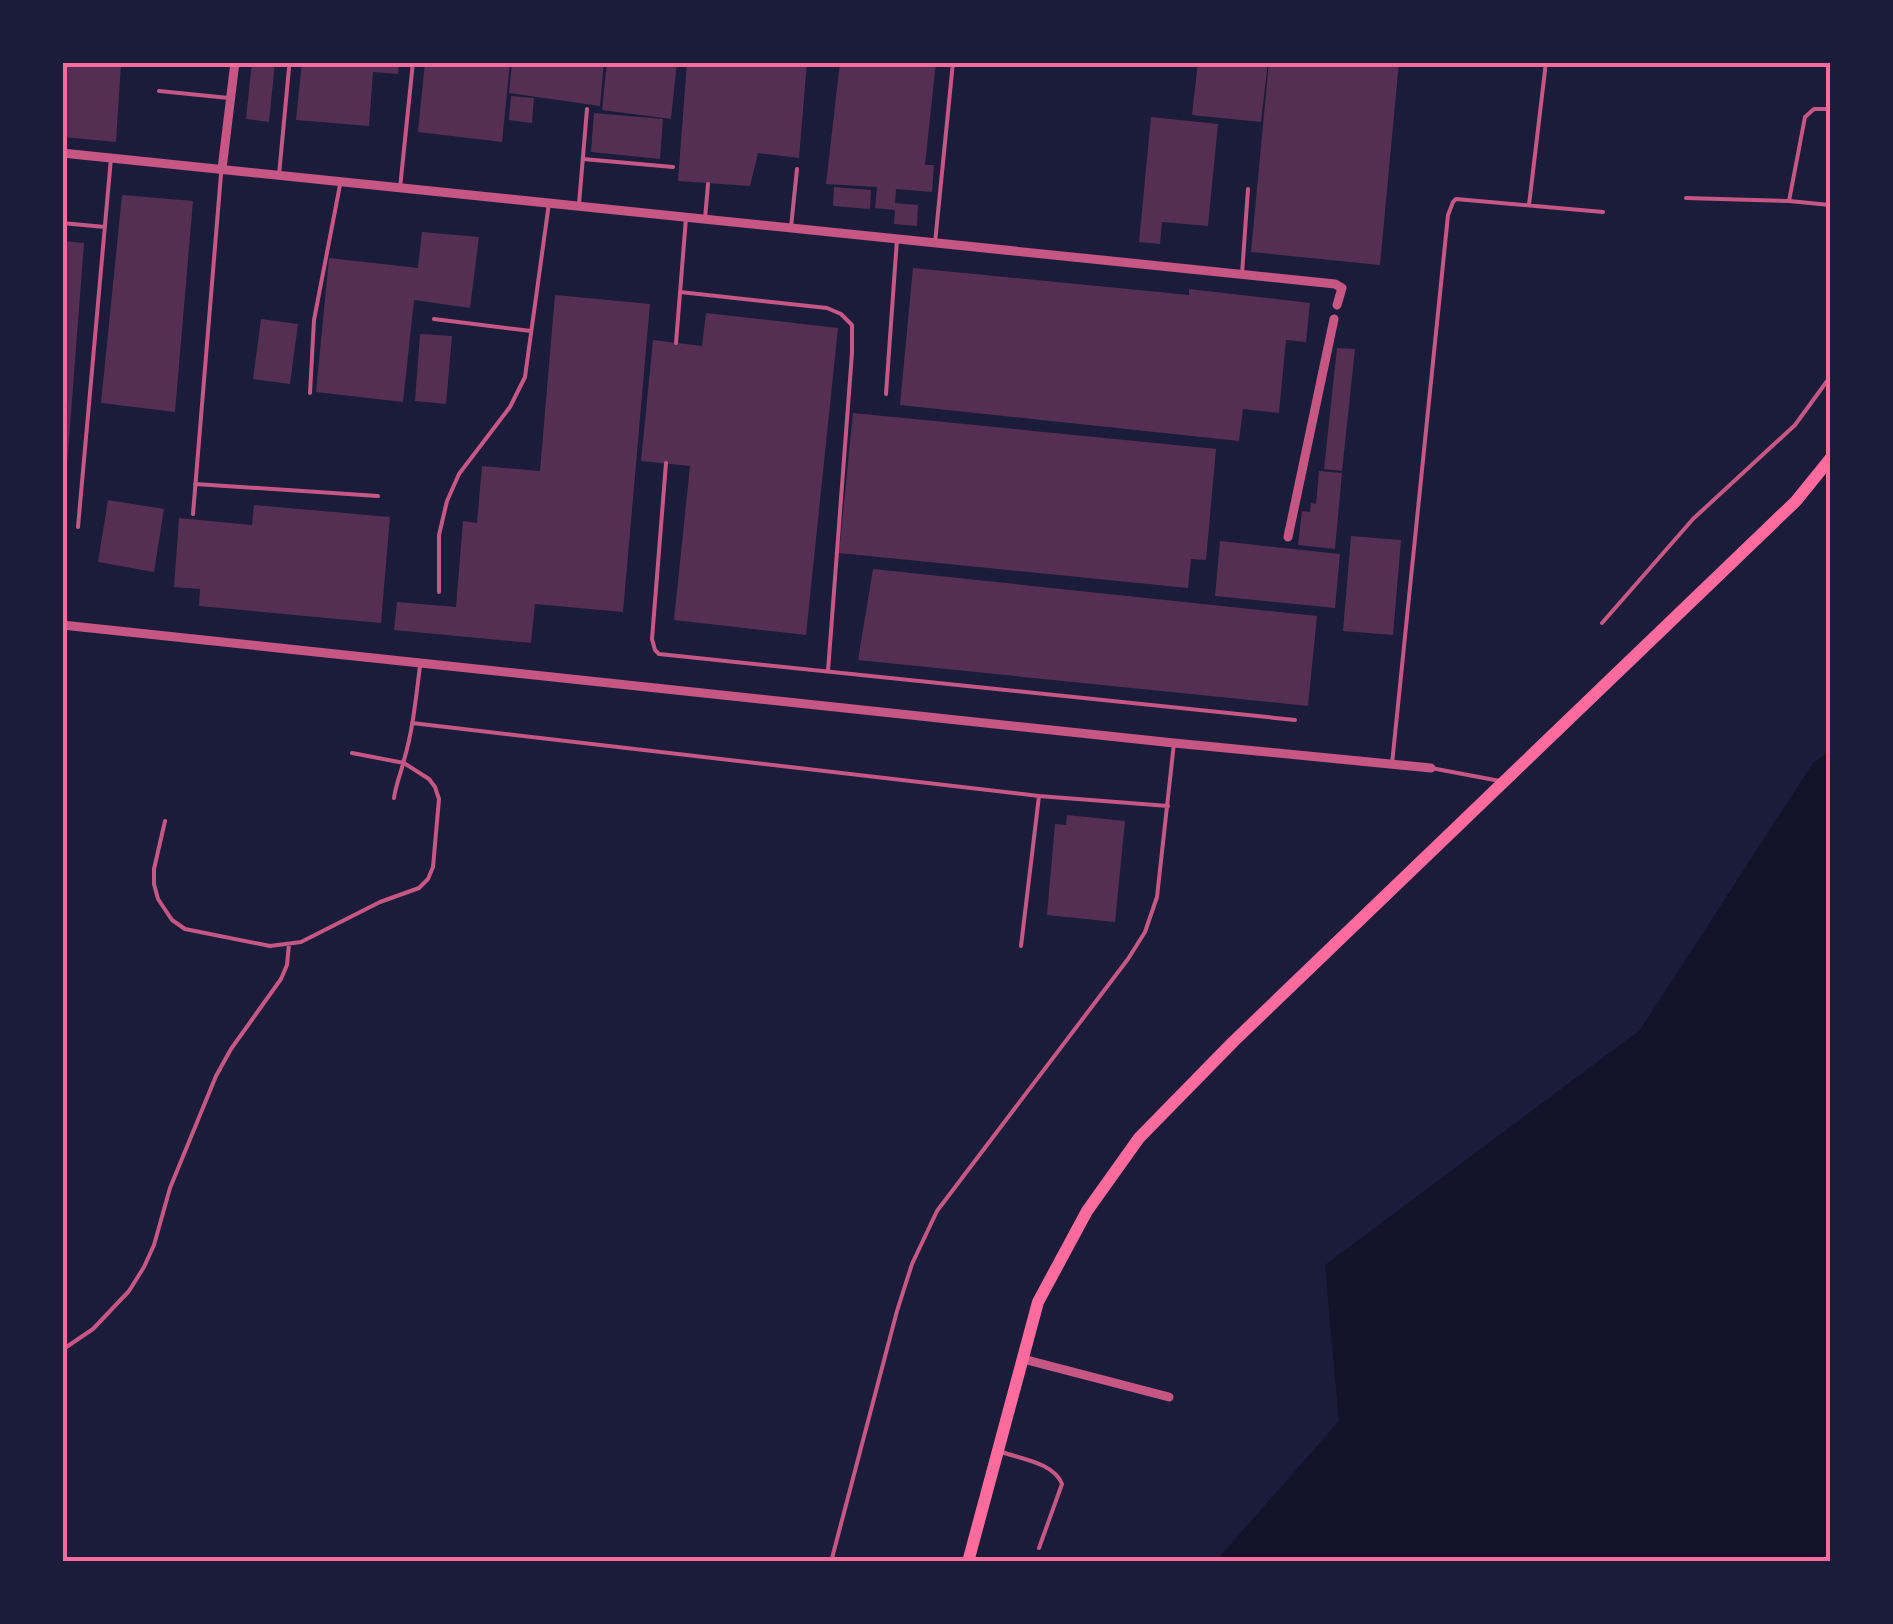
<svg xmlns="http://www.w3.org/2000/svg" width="1893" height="1624" viewBox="0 0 1893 1624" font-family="'Times New Roman',serif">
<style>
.water{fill:#12122b}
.building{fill:#542f53}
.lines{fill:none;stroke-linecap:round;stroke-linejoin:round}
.service{stroke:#c65784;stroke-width:4}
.minor{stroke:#c65784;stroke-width:9}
.primary{stroke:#ff6b9d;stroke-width:12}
.neatline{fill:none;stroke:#ff6b9d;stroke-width:4}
</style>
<rect width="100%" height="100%" fill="#1b1b3a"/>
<path class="water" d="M1830,751V1561H1216L1339,1421L1325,1265L1640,1030L1813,763Z"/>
<path class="building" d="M62,62L121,65L116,142L62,137Z
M252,62H275L269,122L246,119Z
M302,62H399L398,74L373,72L369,126L296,120Z
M425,62H510L502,142L418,132Z
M512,62H604L600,106L509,93Z
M607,62H677L671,119L602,110Z
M687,62H807L799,158L758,153L750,186L678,181Z
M840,62H936L925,165H934L932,192L896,189L895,203L918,205L917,226L894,224L895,210L875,208L877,187L826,184Z
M1198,62H1268L1261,122L1192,115Z
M1269,62H1399L1380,265L1251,252Z
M511,96L534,98L532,123L509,120Z
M594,113L663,119L660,159L591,152Z
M1151,117L1218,124L1208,226L1162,222L1160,244L1139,242Z
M834,187L871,190L870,209L833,206Z
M122,195L193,201L175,412L101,403Z
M422,232L479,237L470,308L414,300L403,402L316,392L329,258L418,268Z
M62,241L84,243L65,492H62Z
M913,268L1189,295V289L1310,303L1306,342L1286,340L1279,413L1243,409L1239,441L900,405Z
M555,295L650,304L623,612L535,604L531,643L394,630L397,602L456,607L463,521L477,523L482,466L540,471Z
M706,313L838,328L806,635L674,620L690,466L641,461L653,340L702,346Z
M261,319L298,324L290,384L253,379Z
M420,334L452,336L446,404L415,401Z
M1337,348L1355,349L1342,471L1324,469Z
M853,413L1216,449L1206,560L1191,559L1188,588L839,553Z
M1319,471L1342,473L1335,549L1298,545L1302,511L1310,512L1311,503L1316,504Z
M108,500L164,509L154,572L98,562Z
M254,505L390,517L381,623L199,606L200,589L174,587L179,518L252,525Z
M1351,536L1401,540L1393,635L1343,631Z
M1220,541L1340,554L1335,608L1215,596Z
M873,569L1317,616L1308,706L858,660Z
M1067,815L1125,821L1115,922L1047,915L1055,824L1066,825Z"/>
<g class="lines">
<path class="service" d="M159,91L229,98
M583,159L673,167
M279,175L289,68
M400,188L413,62
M1686,198L1789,201L1830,205
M1789,201L1805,117L1814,109H1830
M579,204L587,109
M1529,205L1546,62
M705,219L708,184
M62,223L105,227
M791,227L797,169
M935,243L953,62
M1242,274L1248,189
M680,292L827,308L841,314L852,325V353L828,671
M434,319L531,331
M676,343L686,218
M310,393L314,320L340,185
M886,394L897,239
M666,463L652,639L655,650L659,654L1295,720
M195,484L378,496
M193,514L221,174
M78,527L111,158
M439,592V535L447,501L459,474L510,407L525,377L549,203
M1602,623L1693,519L1795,425L1830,377
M412,723L1039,796L1168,806
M1392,764L1448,215L1453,202L1456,199L1603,212
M1431,768L1500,781
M394,798C396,784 401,773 404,760C413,730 416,697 420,666
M165,821L154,869V884L158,899L172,920L185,929L270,946L301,942L380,902L419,888L428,879L433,867L439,799L435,787L429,779L404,763L352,753
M1021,946L1039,796
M62,1350L93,1329L129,1291L144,1267L154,1245L170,1188L216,1076L231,1049L281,979L287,965L289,944
M1002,1452C1021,1459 1054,1463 1062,1484L1039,1548
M831,1562L897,1311L912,1264L937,1211L1128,959L1145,932L1157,897L1174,743"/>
<path class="minor" d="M62,153L1335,284L1342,288L1337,305
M222,169L235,62
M1288,537L1334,319
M62,625L1174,743L1431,768
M1023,1359L1169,1397"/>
<path class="primary" d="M968,1562L1038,1302L1087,1211L1139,1138L1233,1042L1796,501L1830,459"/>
</g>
<rect width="1893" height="1624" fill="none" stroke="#1b1b3a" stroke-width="130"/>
<rect x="65" y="65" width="1763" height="1494" class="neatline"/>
</svg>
